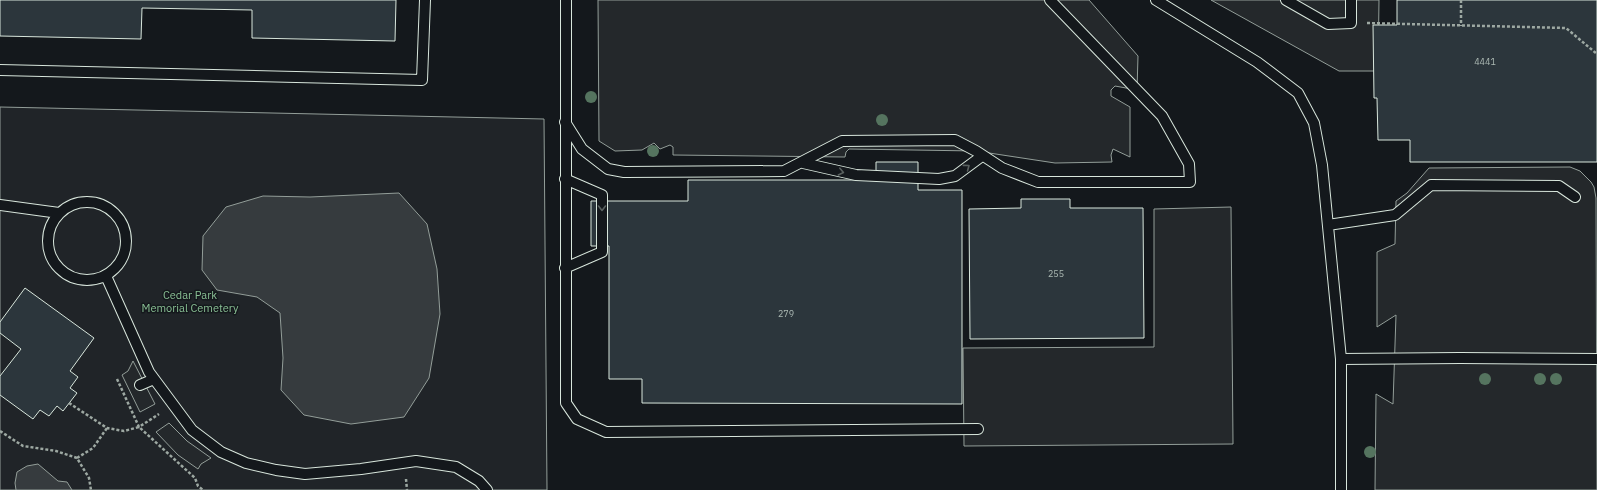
<svg xmlns="http://www.w3.org/2000/svg" width="1597" height="490" viewBox="0 0 1597 490" font-family="'IBM Plex Sans',sans-serif">
<style>
.green{fill:#202428;stroke:#939e99}
.parking{fill:#24282b;stroke:#939e99}
.water{fill:#363b3e;stroke:#939e99}
.building{fill:#2c363c;stroke:#d8e6dc}
.lines{fill:none;stroke-linecap:round;stroke-linejoin:round}
.lane-casing{stroke:#d8e6dc;stroke-width:12}
.path{stroke:#9da8a2;stroke-width:2.5;stroke-dasharray:3 2;stroke-linecap:butt}
.lane{stroke:#14181c;stroke-width:10}
.tree{fill:#55745f}
.oneway{stroke:#59605f}
.labels{text-anchor:middle;dominant-baseline:central;stroke-width:3;stroke-linejoin:round;paint-order:stroke}
.number-label{font-size:9px;fill:#adbab4}
.park-label{font-size:11px;fill:#8ac095;stroke:#14181c}
</style>
<rect width="100%" height="100%" fill="#14181c"/>
<path class="green" d="M0,107L544,119L547,490H0Z"/>
<path class="parking" d="M598,0H1089L1138,56L1137,90L1115,86L1111,90V96L1130,107V157L1113,149L1111,155L1112,162L1055,163L976,151L849,149L846,152L845,157L673,155V147L670,145L660,149L654,143L642,150L615,151L599,141Z
M1211,0H1379L1378,71H1339Z
M1570,167L1580,171L1591,182L1594,187L1596,198L1597,490H1375L1376,394L1393,404L1396,315L1377,327V252L1395,244L1396,201L1407,193L1429,168Z
M1231,207L1233,444L964,446L963,348L1154,347V209Z
M133,361L155,404L140,412L122,375L128,371Z
M169,423L187,441L211,458L201,464L198,469L178,455L156,432Z"/>
<path class="water" d="M399,193L427,224L437,269L440,314L429,378L404,417L351,424L304,415L281,390L283,358L280,313L257,297L217,290L202,270L203,236L226,207L263,196L310,197Z
M38,464L58,481L67,482L72,490H16L15,483L17,472L27,466Z"/>
<path class="building" d="M0,0H396L395,41L252,38V10L142,8L141,39L0,36Z
M1397,0H1597V162H1410V140H1378L1377,98H1374L1373,25H1397Z
M876,162H918V190H962V404L642,403V379H609V246H591V201H688V180H876Z
M1021,199H1070V208H1143L1144,338L970,339L969,209L1021,208Z
M25,288L94,338L70,371L78,377L70,388L77,393L63,411L57,406L49,416L40,410L33,419L0,395V376L21,349L0,333V322Z"/>
<g class="lines">
<g class="lane-casing">
<path id="lane" d="M566,0V403L577,419L606,432L978,429
M1156,0L1257,62L1298,93L1314,123L1322,165L1341,359V490
M1286,0L1328,24L1351,23V0
M0,70L422,80L425,0
M565,122L582,149L608,169L624,172L784,171L842,141L955,140L976,151L1002,168L1038,182H1190L1189,164L1162,116L1050,0
M803,163L856,175L939,179L955,176L982,156
M565,179L602,195V252L565,268
M48 241a39 39 0 1 1 78 0a39 39 0 1 1-78 0Z
M0,205L59,213
M1328,225L1395,215L1431,185L1559,186L1575,197
M106,276L149,372L192,430L221,452L246,463L276,470L305,474L361,469L416,461L456,467L479,481L487,490
M1341,359L1460,358L1597,359
M140,385L154,379"/>
</g>
<path class="path" d="M1461,0V26
M1367,23L1566,28L1597,54
M117,379L139,427L159,414
M69,403L107,428L124,431L139,427L195,478L198,486L203,490
M0,431L23,446L56,451L77,458L89,478L91,490
M77,458L93,448L107,428
M406,479L407,490"/>
<use href="#lane" class="lane"/>
</g>
<g class="tree">
<circle cx="591" cy="97" r="6"/>
<circle cx="882" cy="120" r="6"/>
<circle cx="653" cy="151" r="6"/>
<circle cx="1485" cy="379" r="6"/>
<circle cx="1540" cy="379" r="6"/>
<circle cx="1556" cy="379" r="6"/>
<circle cx="1370" cy="452" r="6"/>
</g>
<defs><path id="oneway-chevron" d="M-2-3.5L2.5 0L-2 3.5" fill="none" stroke-width="1.6" stroke-linecap="round" stroke-linejoin="round"/></defs>
<g class="oneway">
<use href="#oneway-chevron" transform="translate(967 167) rotate(-37)"/>
<use href="#oneway-chevron" transform="translate(841 172) rotate(13)"/>
<use href="#oneway-chevron" transform="translate(602 208) rotate(90)"/>
</g>
<g class="labels">
<g class="number-label">
<text x="1485" y="61">4441</text>
<text x="1056" y="273">255</text>
<text x="786" y="313">279</text>
</g>
<g class="park-label">
<text x="190" y="295">Cedar Park<tspan x="190" dy="13">Memorial Cemetery</tspan></text>
</g>
</g>
</svg>
